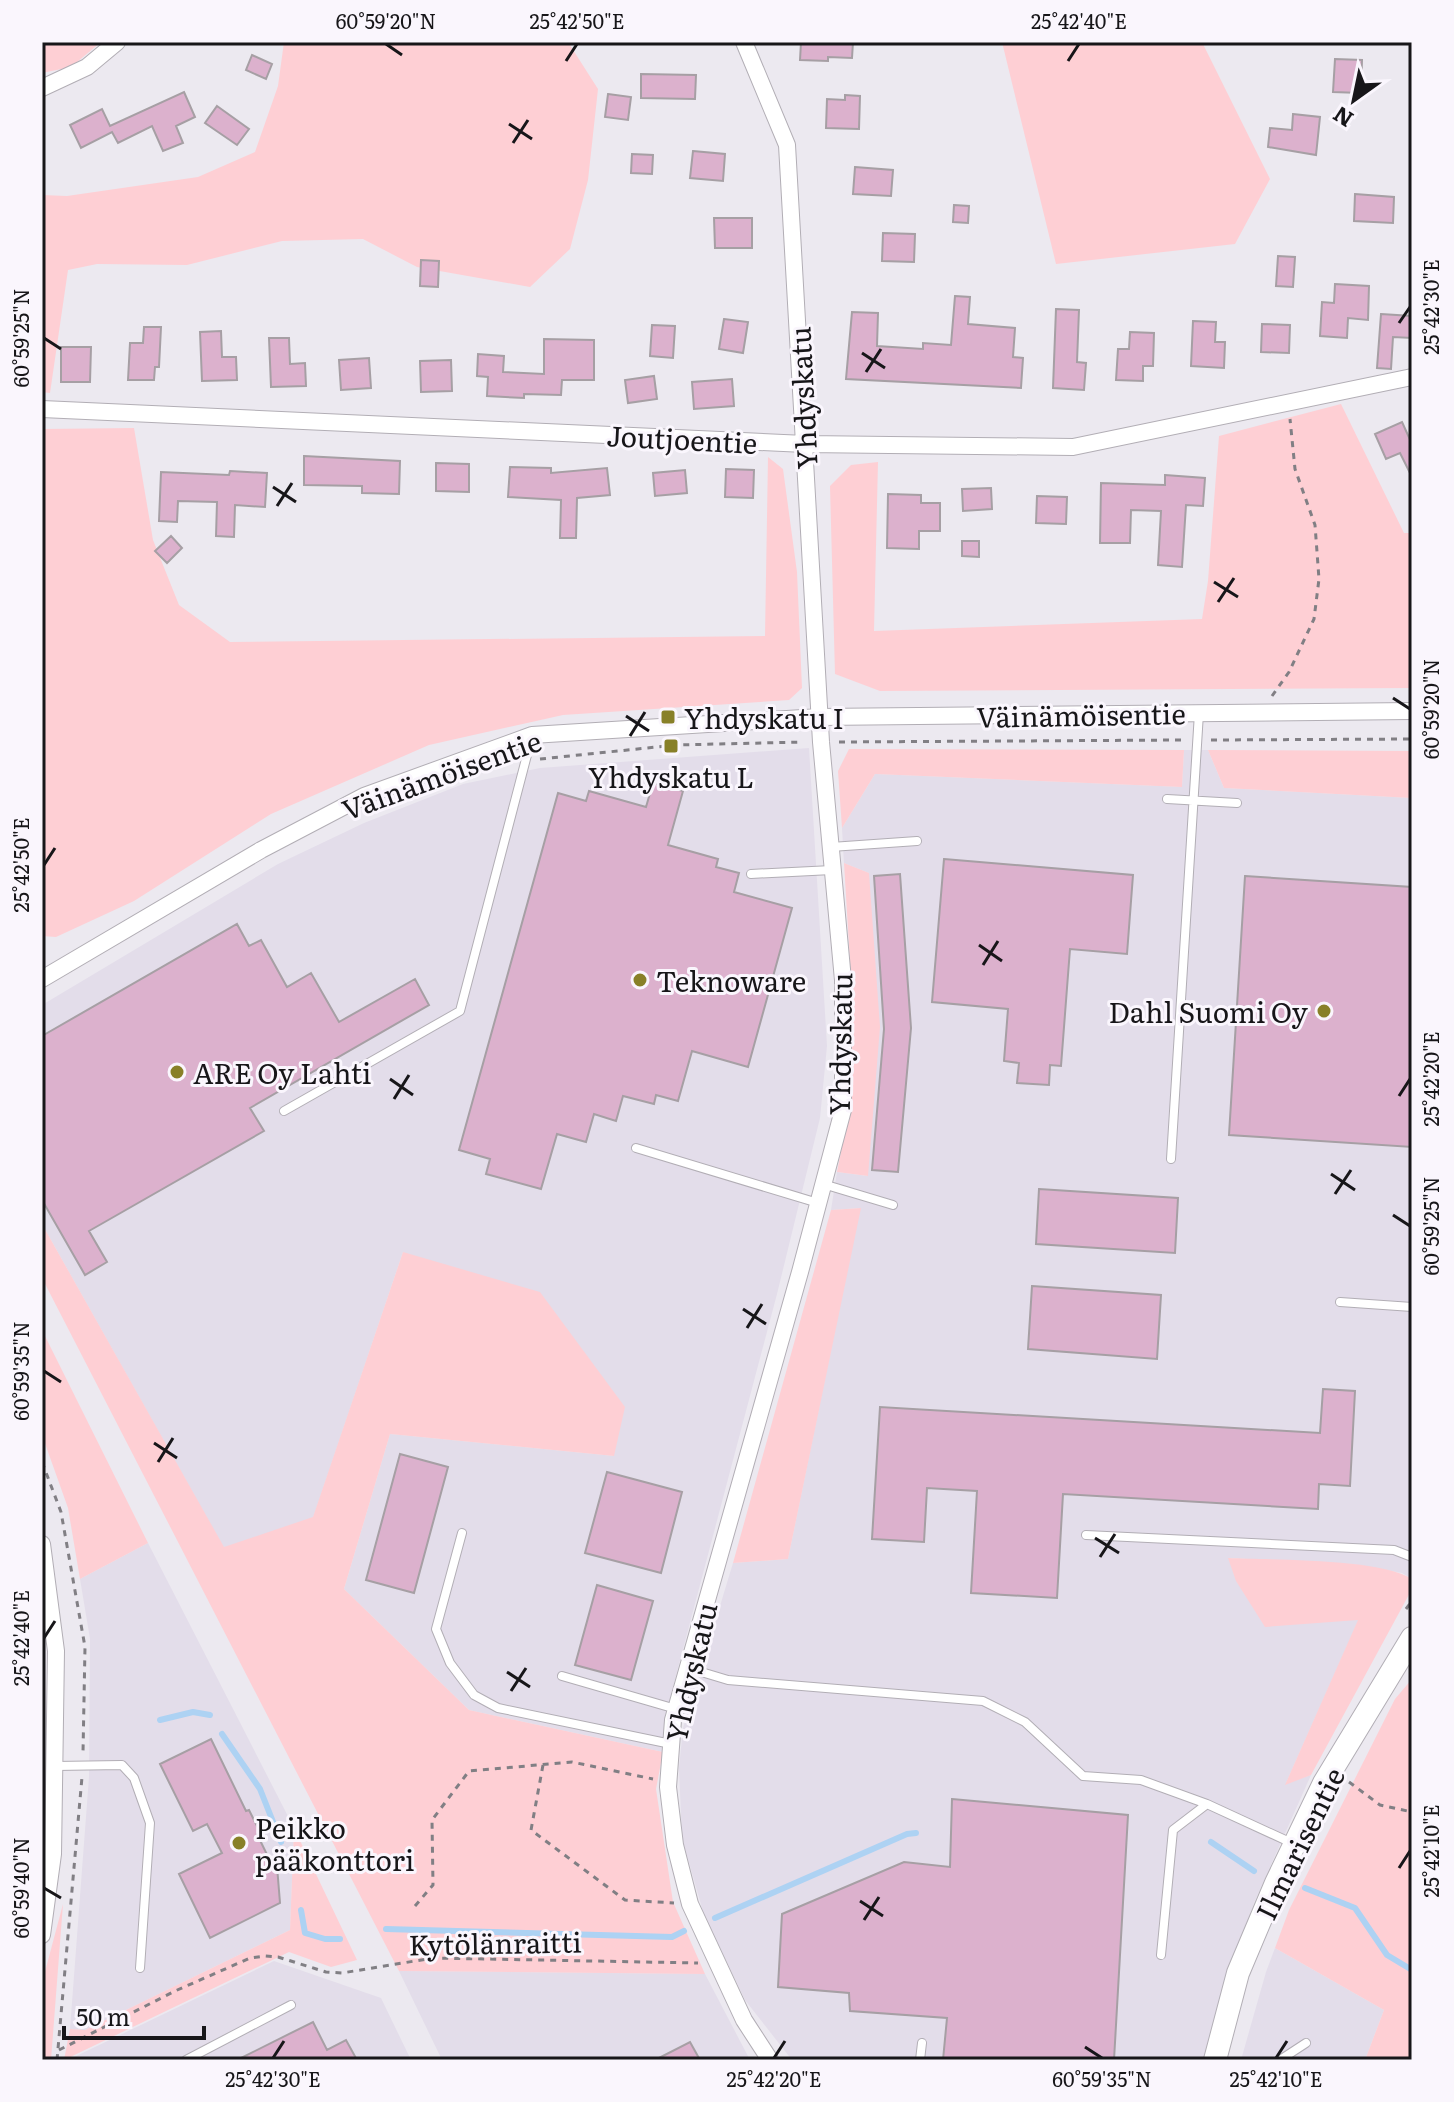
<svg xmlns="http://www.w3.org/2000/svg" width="1454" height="2102" viewBox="0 0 1454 2102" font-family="Literata,serif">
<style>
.built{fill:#e3ddea}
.green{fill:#fecfd4}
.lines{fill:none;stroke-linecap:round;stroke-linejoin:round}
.stream{stroke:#add2f3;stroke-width:6}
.building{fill:#dcb1cd;stroke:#a69fa4;stroke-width:2}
.lane-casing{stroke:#b2aeb5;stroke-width:10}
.street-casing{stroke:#b2aeb5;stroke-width:18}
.secondary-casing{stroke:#b2aeb5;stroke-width:24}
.path{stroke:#817f84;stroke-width:3;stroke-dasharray:6 6;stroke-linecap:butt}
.lane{stroke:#fff;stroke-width:8}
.street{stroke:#fff;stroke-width:16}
.secondary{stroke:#fff;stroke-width:22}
.ticks{fill:none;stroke:#171619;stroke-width:3}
.poi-dot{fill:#888028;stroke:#faf6fd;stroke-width:3}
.labels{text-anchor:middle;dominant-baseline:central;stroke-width:6;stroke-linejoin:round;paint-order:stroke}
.street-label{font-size:28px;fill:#171619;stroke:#faf6fd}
.poi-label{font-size:28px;fill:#171619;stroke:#faf6fd;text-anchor:start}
.neatline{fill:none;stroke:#171619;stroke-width:3}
.ticks-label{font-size:20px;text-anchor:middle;fill:#171619}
</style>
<rect width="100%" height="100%" fill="#ece9f0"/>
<path class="built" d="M809,748L827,1046L820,1118L777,1294L665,1717L663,1752L469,1710L344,1589L390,1434L614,1456L403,1252L313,1518L224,1548L42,1224V1005L278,864L364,823L463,784L540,768Z
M1184,750H1208L1224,788L1412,798V1579L1402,1573L1359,1565L1229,1558L1359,1619L1286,1783L1311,1775L1254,1903L1219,2000L1203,2060H792L745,2000L704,1915L682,1838L679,1768L683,1728L733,1563L788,1559L860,1208L831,1210L837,1172L867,1176L869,873L844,863L842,828L875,774L1182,787Z
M148,1543L294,1828L290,1930L85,2030L70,2029L89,1777L90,1639L80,1579Z
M1275,1948L1384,2010L1365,2060H1241L1266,1972Z
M274,1961L381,1998L411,2060H68Z
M399,1971L705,1974L750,2060H442Z"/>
<path class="green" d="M42,42H101L71,67L42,73Z
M284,42H568L598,89L588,180L570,249L530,287L417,267L363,239L282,241L187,265L97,264L68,270L50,393L42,392V195L67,196L198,177L255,152L278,86Z
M1002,42H1202L1270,179L1235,244L1056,264Z
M1341,404L1404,533H1412V688L880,691L835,674L830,486L851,465L878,462L874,631L1202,619L1208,581L1219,436Z
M134,428L153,540L179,605L230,642L765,636L768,457L783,469L797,572L802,688L789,700L563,715L429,745L271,814L134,901L56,937L42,936V429Z
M849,749L1184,750L1182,787L875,774L842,828L838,771Z
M1208,750L1412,751V798L1224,788Z
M844,863L869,873L880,1027L868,1176L837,1172L850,1106L851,978Z
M861,1208L788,1559L733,1563L831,1210Z
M42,1224L224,1547L313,1517L403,1252L540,1292L625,1407L614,1456L390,1434L344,1589L469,1710L663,1752L656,1789L673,1902L705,1974L399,1971L42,1278Z
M42,1330L148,1543L80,1579L68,1508L42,1435Z
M1228,1558C1271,1560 1380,1558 1412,1579V1589L1311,1775L1285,1785L1358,1620L1265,1627L1236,1581Z
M1412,1679V2060H1365L1384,2010L1275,1948L1289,1910L1395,1699Z
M294,1828L357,1960L331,1967L289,1952L64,2060L70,2029L85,2030L290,1930Z
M63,1904L51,2060H47L42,2056V1983Z"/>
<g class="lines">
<path class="stream" d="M160,1720L193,1712L210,1715
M222,1734L260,1789L281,1842
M1211,1842L1254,1871
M1305,1888L1355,1908L1387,1955L1412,1970
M301,1910L305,1933L325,1939H340
M715,1918L907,1834L916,1833
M386,1929L672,1937L684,1931"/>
</g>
<path class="building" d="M801,42H853L852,58L828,57V61L800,60Z
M252,55L272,64L266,79L246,70Z
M1335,59L1362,60L1361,93L1333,92Z
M641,74L696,75L695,99L641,98Z
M184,92L195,117L176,126L183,143L163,151L152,126L118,143L112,132L81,148L70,125L102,109L110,126Z
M608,94L631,97L628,120L605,117Z
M845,95L860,96L859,129L826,128L827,99L845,100Z
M217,106L249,129L237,145L205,123Z
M1293,114L1320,117L1316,155L1268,147L1270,128L1292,130Z
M693,151L725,154L723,181L690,178Z
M632,154L653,155L652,174L631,173Z
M855,167L893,170L891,196L853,194Z
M1355,194L1394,197L1393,223L1354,221Z
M954,205L969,206L968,223L953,222Z
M714,218H752V248H715Z
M883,233L915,234L914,262L882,261Z
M1278,256L1295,257L1293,287L1276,286Z
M421,260L439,261L438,287L420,286Z
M1335,284L1369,286L1368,320L1348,318L1347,338L1320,336L1322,302L1334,303Z
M955,296L970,297L968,324L1015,328L1013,357L1023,358L1021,388L846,379L852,312L878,313L877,346L923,349V343L951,345Z
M1056,309L1079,310L1077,362L1086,363L1084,390L1053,388Z
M1381,314L1412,316V338L1393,337L1391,369L1377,368Z
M724,319L748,322L743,353L719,349Z
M1193,321L1216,322L1215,342H1225L1224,368L1191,366Z
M1262,324L1290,325L1289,353L1261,352Z
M652,325L675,326L673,358L650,356Z
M144,327H161L159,367H155L154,380H128L130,343H143Z
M221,331L222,357H236L237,380L202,381L200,332Z
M1130,332L1154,333L1153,366H1143V381L1116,380L1118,349H1129Z
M269,338H289L290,364L305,363L306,386L271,387Z
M544,339L594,340V380H562L561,395L524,394V398L487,396L488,377L477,376L478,354L504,356L503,372L544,374Z
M61,347H91L90,382H61Z
M369,358L371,388L341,390L339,360Z
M451,360L452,391L421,392L420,361Z
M654,376L657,399L628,403L625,380Z
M732,379L734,406L694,409L692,382Z
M1402,422L1412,444V477L1400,453L1386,459L1375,434Z
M304,456L400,461L399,494L362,493V486L304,485Z
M436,463L469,464V492L436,491Z
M510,467L551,468V473L607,468L610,495L577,498L576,538H560L561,500L508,497Z
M726,469L754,470L753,498L725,497Z
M685,470L687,493L655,496L653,473Z
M230,471L267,473L265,507L235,505L234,537L216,536L217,502L178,501L177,522L159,521L161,472L229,475Z
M1165,475L1205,478L1203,506L1186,505L1182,567L1158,565L1161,511L1131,510L1130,543H1100L1101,483L1165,485Z
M991,488L992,509L963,511L962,489Z
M888,494L921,495V503H940V531H919V549L887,548Z
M1037,496L1067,497L1066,524L1036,523Z
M171,536L182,548L167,563L155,551Z
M962,541H979V557L962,556Z
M653,783L683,791L668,845L718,859L716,867L739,873L734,892L792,908L748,1067L692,1051L678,1101L656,1095L654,1104L623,1096L616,1121L594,1114L586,1142L557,1134L541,1189L486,1174L490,1159L459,1150L558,793L586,801L589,791L646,807Z
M944,859L1133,875L1127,954L1070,949L1061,1066L1050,1065L1049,1085L1017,1083L1019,1063L1004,1061L1008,1009L932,1002Z
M900,874L911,1028L898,1172L872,1170L884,1029L874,876Z
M1245,876L1412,887V1147L1229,1135Z
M237,924L249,946L261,940L287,987L311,973L339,1022L415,979L429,1005L250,1108L264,1131L89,1231L107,1262L85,1275L42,1200V1036Z
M1039,1189L1178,1198L1175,1253L1036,1244Z
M1032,1286L1161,1295L1157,1359L1028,1349Z
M1323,1389L1355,1391L1350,1486L1319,1484L1318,1509L1063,1494L1057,1598L971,1593L977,1491L927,1488L924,1542L872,1539L880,1407L1320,1433Z
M400,1454L448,1467L414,1593L366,1580Z
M607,1472L682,1492L661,1573L585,1553Z
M597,1585L653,1601L631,1680L575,1665Z
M211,1739L246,1811L249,1810L260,1832L257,1834L273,1867L277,1866L280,1903L210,1938L179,1874L222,1853L207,1824L193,1831L160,1764Z
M952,1799L1128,1815L1114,2060H943L947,2018L850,2011L849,1993L778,1987L782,1914L904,1862L950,1867Z
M313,2022L327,2050L346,2040L357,2060H237Z
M690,2042L700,2060H655Z"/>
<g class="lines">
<g class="lane-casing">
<path id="lane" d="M1167,799L1237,803
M831,847L917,841
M751,874L832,870
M284,1111L460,1011L532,736
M636,1148L818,1203
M1171,1159L1199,713
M823,1184L893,1205
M1340,1302L1412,1307
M462,1533L436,1629L450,1663L474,1695L498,1708L671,1744
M1086,1535L1394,1550L1412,1557
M688,1668L728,1680L983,1701L1025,1722L1083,1776L1141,1780L1207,1804
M562,1676L676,1709
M55,1766L122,1765L134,1778L150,1823L140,1968
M1161,1955L1173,1830L1207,1804L1294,1844
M186,2060L291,2005
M920,2060L922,2043
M1280,2060L1306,2043"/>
</g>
<g class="street-casing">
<path id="street" d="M744,42L787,145L821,742L843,980V1110L800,1272L673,1720L668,1787L675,1845L690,1904L744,2020L770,2060
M42,88L87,67L117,42
M42,409L805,444L1073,447L1412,377
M42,979L261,850L364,796L532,735L819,717L1412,711
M42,1544L56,1651L53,1854L42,1935"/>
</g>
<g class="secondary-casing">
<path id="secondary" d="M1215,2060L1238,1973L1276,1883L1324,1783L1412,1638"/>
</g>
<path class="path" d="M1272,696L1289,672L1314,619L1319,579L1315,525L1295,469L1290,419
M1211,740L1412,739
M839,742L1183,740
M540,759L676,745L803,742
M42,1462L61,1512L85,1647L83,1753
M1406,1609L1412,1601
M543,1765L531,1830L625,1900L674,1903
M1349,1782L1380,1805L1412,1812
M415,1906L433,1885L432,1820L469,1771L572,1762L653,1779
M59,2050L175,1991L250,1958L265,1956L278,1957L326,1972L342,1973L433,1958L698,1963
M57,2060L82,1777"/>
<use href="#lane" class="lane"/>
<use href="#street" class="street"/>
<use href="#secondary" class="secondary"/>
</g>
<path class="ticks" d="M386,44L402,55M566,61L577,44M1068,61L1079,44M509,124L532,139M513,143L528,120M1399,323L1410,307M44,338L61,349M862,353L885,368M866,372L881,349M273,487L296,502M277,506L292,483M1214,582L1238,597M1218,602L1234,578M1393,698L1410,709M626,716L649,731M630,736L645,712M44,865L55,848M979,945L1002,961M983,965L998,941M390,1079L413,1095M1399,1096L1410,1079M394,1099L409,1075M1331,1174L1355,1190M1335,1194L1351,1170M1393,1215L1410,1226M743,1309L766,1324M747,1328L762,1304M44,1371L61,1382M154,1443L177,1458M158,1462L173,1438M1095,1538L1119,1553M1100,1557L1115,1534M44,1638L55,1621M507,1672L530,1687M511,1691L526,1668M1399,1868L1410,1851M44,1888L61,1898M860,1901L883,1916M864,1920L879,1897M1085,2047L1102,2058M273,2058L284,2041M774,2058L785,2041M1276,2058L1287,2041"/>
<g class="poi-dot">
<rect x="660" y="709" width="16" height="16" rx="4"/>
<rect x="663" y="738" width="16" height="16" rx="4"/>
<circle cx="640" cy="980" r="8"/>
<circle cx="1324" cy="1011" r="8"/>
<circle cx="177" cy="1072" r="8"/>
<circle cx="239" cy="1843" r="8"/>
</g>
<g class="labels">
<g class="street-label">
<text transform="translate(802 398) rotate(-93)">Yhdyskatu</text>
<text transform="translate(682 438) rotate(3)">Joutjoentie</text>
<text transform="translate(1081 714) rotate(-1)">Väinämöisentie</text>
<text transform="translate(441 774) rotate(-20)">Väinämöisentie</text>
<text transform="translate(839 1044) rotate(-89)">Yhdyskatu</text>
<text transform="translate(690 1672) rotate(-77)">Yhdyskatu</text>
<text transform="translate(1299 1843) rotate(-64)">Ilmarisentie</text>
<text transform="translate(495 1942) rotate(-1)">Kytölänraitti</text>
</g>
<g class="poi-label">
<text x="684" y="717">Yhdyskatu I</text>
<text x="671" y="776" text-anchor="middle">Yhdyskatu L</text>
<text x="656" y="980">Teknoware</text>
<text x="1308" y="1011" text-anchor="end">Dahl Suomi Oy</text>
<text x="193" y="1072">ARE Oy Lahti</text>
<text x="255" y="1827">Peikko<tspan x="255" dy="32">pääkonttori</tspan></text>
</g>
</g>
<rect width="1454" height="2102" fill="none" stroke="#faf6fd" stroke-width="88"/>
<g transform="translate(1354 100) rotate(213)" stroke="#faf6fd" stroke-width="6" paint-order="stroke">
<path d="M0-6L14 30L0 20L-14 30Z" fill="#171619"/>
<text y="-12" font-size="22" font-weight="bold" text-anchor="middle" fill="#171619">N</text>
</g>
<path d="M64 2026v12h140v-12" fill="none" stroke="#171619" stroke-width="4"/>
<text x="76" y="2026" font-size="24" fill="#171619" stroke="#faf6fd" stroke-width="6" paint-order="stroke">50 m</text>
<rect x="44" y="44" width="1366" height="2014" class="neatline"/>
<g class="ticks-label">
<text x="386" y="29">60°59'20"N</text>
<text x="577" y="29">25°42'50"E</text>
<text x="1079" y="29">25°42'40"E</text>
<text transform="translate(1432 307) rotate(-90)" y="7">25°42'30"E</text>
<text transform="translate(22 338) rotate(-90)" y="7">60°59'25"N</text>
<text transform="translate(1432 709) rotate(-90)" y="7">60°59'20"N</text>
<text transform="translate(22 865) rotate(-90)" y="7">25°42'50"E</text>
<text transform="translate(1432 1079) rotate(-90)" y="7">25°42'20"E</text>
<text transform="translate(1432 1226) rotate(-90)" y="7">60°59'25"N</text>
<text transform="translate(22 1371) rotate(-90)" y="7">60°59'35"N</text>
<text transform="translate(22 1638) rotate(-90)" y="7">25°42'40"E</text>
<text transform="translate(1432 1851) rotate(-90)" y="7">25°42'10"E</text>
<text transform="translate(22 1888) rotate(-90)" y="7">60°59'40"N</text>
<text x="273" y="2087">25°42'30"E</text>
<text x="774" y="2087">25°42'20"E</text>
<text x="1102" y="2087">60°59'35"N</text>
<text x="1276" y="2087">25°42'10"E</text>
</g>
</svg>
